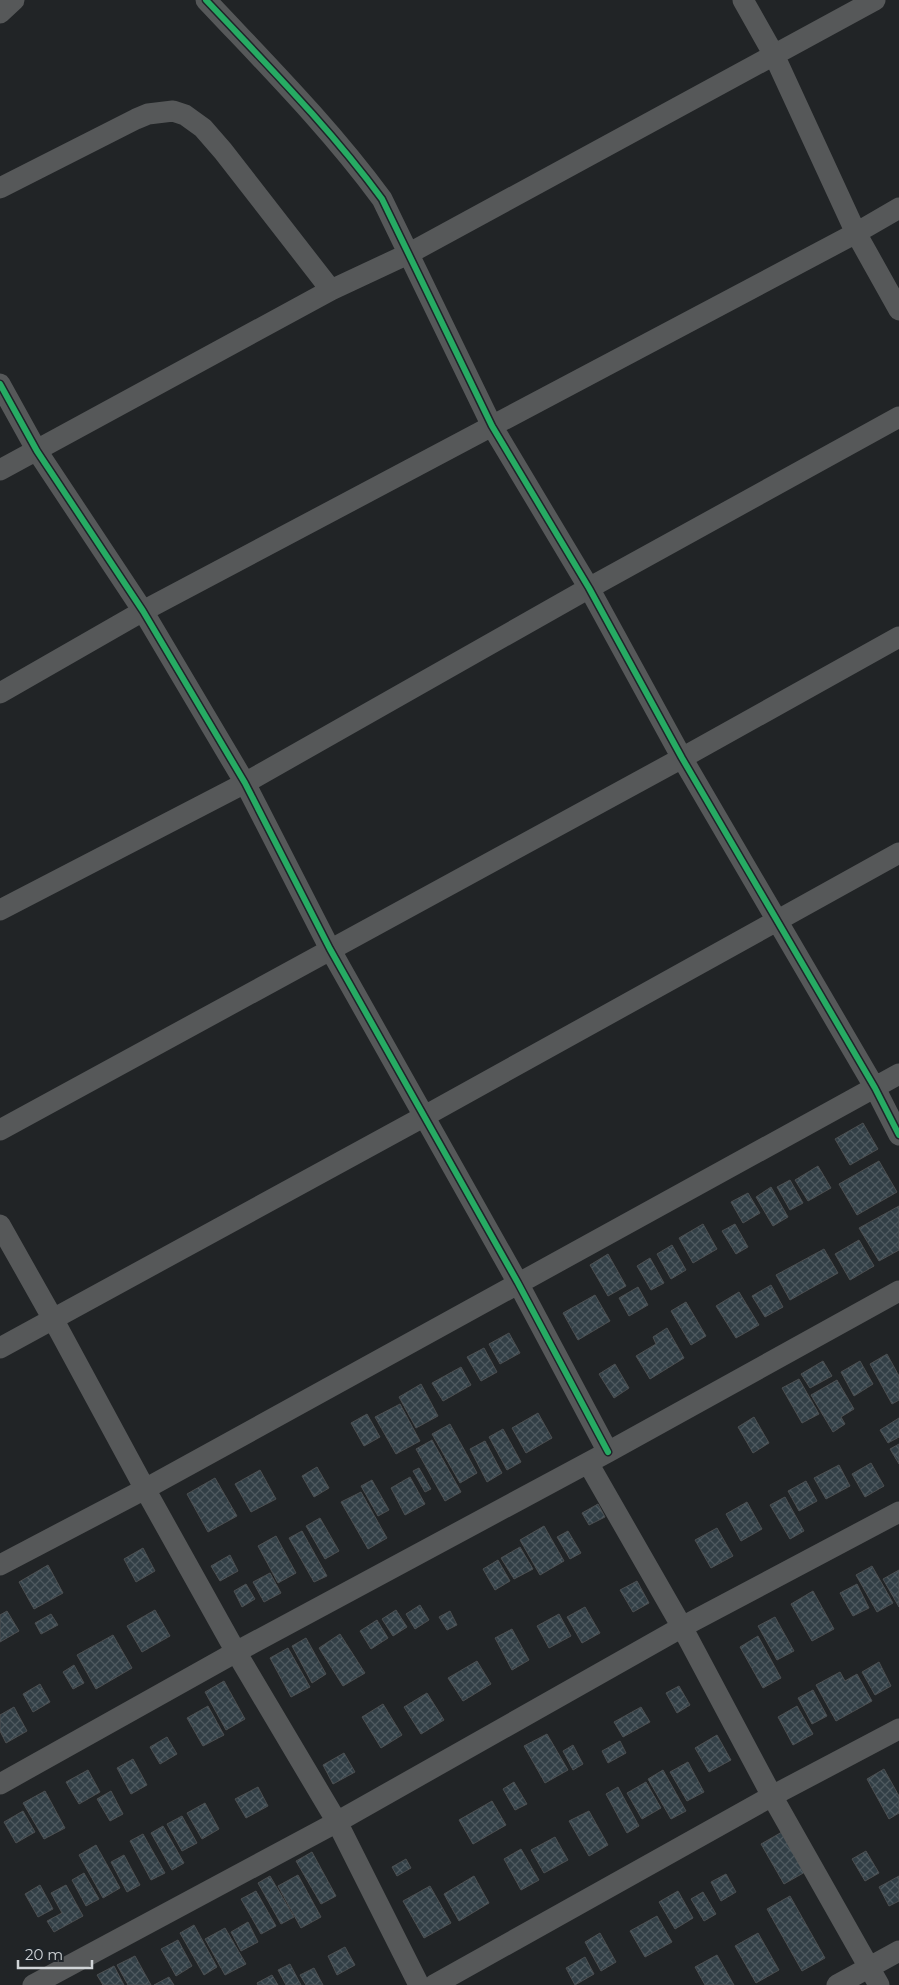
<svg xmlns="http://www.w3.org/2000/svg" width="899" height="1985" viewBox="0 0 899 1985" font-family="Montserrat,sans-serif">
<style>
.building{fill:url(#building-cross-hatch);stroke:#4c4f51}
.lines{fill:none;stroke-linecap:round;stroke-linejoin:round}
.minor{stroke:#565859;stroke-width:21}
.cycleway-casing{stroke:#1e2429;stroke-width:9}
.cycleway{stroke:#26ab63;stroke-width:6}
</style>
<defs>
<pattern id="building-cross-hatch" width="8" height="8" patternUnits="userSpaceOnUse" patternTransform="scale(1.25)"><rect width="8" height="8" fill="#323f46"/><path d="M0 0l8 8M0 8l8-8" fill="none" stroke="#4f5a60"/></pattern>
</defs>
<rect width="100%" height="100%" fill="#212426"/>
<path class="building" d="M863,1123L878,1149L850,1165L835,1139Z
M879,1161L897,1192L857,1215L839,1184Z
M818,1166L831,1188L808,1201L795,1180Z
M790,1180L803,1203L790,1210L777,1187Z
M771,1187L788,1217L773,1226L756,1197Z
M748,1193L760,1213L743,1223L731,1202Z
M899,1206V1250L879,1261L859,1228Z
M703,1224L717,1249L693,1263L679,1238Z
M735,1224L748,1247L736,1254L722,1231Z
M859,1240L874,1266L850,1280L835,1254Z
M672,1245L686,1270L671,1279L657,1254Z
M824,1249L838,1273L790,1300L776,1275Z
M608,1254L626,1286L608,1296L590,1265Z
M650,1258L664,1283L651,1290L637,1266Z
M771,1285L783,1307L765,1317L752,1296Z
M638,1287L648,1305L629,1316L619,1298Z
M739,1292L759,1325L736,1338L716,1306Z
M595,1295L610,1321L578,1340L563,1313Z
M686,1302L706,1336L691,1345L671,1311Z
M667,1328L684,1358L650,1379L636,1356L656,1344L653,1337Z
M509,1333L520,1353L500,1364L489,1344Z
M484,1348L497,1372L481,1381L467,1357Z
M887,1354L899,1376V1400L892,1404L870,1364Z
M823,1361L832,1376L810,1388L801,1374Z
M860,1361L873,1384L854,1396L841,1372Z
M615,1364L629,1388L614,1398L599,1374Z
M461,1367L471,1385L443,1401L432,1383Z
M799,1379L819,1414L802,1423L782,1388Z
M837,1380L854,1409L841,1417L845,1424L833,1432L811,1395Z
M421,1384L438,1416L416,1428L399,1397Z
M400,1404L420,1441L396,1454L375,1417Z
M538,1413L552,1438L526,1453L512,1428Z
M367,1414L380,1437L364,1446L351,1423Z
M754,1417L769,1443L753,1453L738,1427Z
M899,1418V1437L888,1443L880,1430Z
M450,1424L477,1473L460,1483L432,1434Z
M503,1429L521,1462L507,1470L489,1437Z
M432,1440L461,1492L445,1501L416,1449Z
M485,1441L502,1473L487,1482L470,1449Z
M899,1444V1464L890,1449Z
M871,1463L884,1486L865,1497L852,1474Z
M839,1465L850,1486L826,1499L814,1478Z
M317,1467L329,1488L314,1497L302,1476Z
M419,1468L431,1489L425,1492L413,1471Z
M260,1470L276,1499L251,1512L235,1484Z
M410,1477L425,1504L405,1515L391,1488Z
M215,1478L237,1516L208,1532L187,1494Z
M372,1480L389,1510L378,1516L361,1486Z
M806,1481L817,1501L799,1511L788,1491Z
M361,1492L387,1538L368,1549L341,1502Z
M785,1497L804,1531L790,1539L770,1505Z
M747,1502L762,1529L741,1541L726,1514Z
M598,1504L605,1517L589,1525L582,1513Z
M320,1518L339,1551L325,1559L306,1526Z
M544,1526L564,1561L540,1575L520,1540Z
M717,1528L733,1556L711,1568L695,1540Z
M302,1531L327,1576L314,1582L289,1538Z
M568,1531L581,1553L570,1559L557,1537Z
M276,1536L296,1573L278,1583L258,1546Z
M520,1547L533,1569L514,1579L501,1558Z
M143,1548L155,1571L136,1582L124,1559Z
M230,1555L238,1571L220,1581L211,1566Z
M498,1560L510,1581L495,1590L483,1569Z
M48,1565L63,1593L34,1609L19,1582Z
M872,1566L893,1603L877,1612L856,1575Z
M899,1570V1607L883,1579Z
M270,1573L281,1593L264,1602L253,1582Z
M637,1581L649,1603L633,1612L620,1590Z
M246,1584L255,1599L242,1607L234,1591Z
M857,1584L869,1608L853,1616L840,1593Z
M813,1591L834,1629L812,1641L791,1604Z
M420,1605L429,1620L415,1629L406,1614Z
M585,1607L600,1633L582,1643L567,1617Z
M155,1610L170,1636L142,1652L127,1626Z
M396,1610L407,1627L393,1636L382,1619Z
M7,1611L19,1631L0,1642V1615Z
M450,1611L457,1625L447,1630L439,1617Z
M51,1614L58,1625L41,1634L35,1623Z
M559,1614L571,1636L549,1648L537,1626Z
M775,1617L794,1651L777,1660L758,1626Z
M377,1620L388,1638L371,1649L360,1631Z
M512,1629L529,1660L512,1670L495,1638Z
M340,1634L365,1673L343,1686L319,1648Z
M113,1635L132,1668L96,1689L77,1655Z
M758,1636L781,1678L763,1688L740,1647Z
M306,1638L326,1674L312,1683L292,1646Z
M288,1648L310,1687L291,1697L270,1658Z
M477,1661L491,1684L463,1701L448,1678Z
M879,1662L891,1686L875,1695L862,1672Z
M74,1665L84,1683L73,1689L63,1672Z
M840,1672L845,1681L857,1674L872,1701L836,1721L816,1685Z
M224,1681L245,1719L226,1730L205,1692Z
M40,1684L50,1702L33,1712L23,1694Z
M679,1686L690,1705L677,1713L666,1693Z
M813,1690L827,1716L812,1724L798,1698Z
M427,1693L444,1720L421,1734L404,1707Z
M383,1704L402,1735L381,1748L362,1717Z
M208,1706L224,1735L203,1746L187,1718Z
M797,1706L813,1734L793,1745L778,1717Z
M14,1707L27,1731L6,1743L0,1731V1715Z
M641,1707L650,1722L623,1737L614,1722Z
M547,1734L568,1770L545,1783L524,1746Z
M717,1735L731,1760L709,1772L695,1748Z
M167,1737L177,1754L160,1764L150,1747Z
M620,1741L626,1753L608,1763L602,1751Z
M573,1745L583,1764L573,1770L563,1751Z
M344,1753L355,1772L333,1784L323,1765Z
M133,1759L147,1785L131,1794L117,1768Z
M688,1762L704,1792L687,1801L670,1772Z
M884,1769L899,1796V1813L889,1819L867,1779Z
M88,1770L100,1792L79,1804L66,1782Z
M663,1770L686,1811L671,1819L648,1779Z
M514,1782L527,1804L515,1810L503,1789Z
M646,1782L661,1808L642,1819L627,1793Z
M258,1787L268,1806L246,1818L235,1799Z
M618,1787L639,1826L627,1833L606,1794Z
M45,1791L65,1828L44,1839L23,1803Z
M111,1791L123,1814L110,1821L97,1799Z
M492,1801L506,1825L473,1844L459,1820Z
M205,1803L219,1829L202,1839L187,1813Z
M23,1811L35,1832L16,1843L4,1822Z
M589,1811L608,1845L589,1856L569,1821Z
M182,1816L197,1843L182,1851L167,1824Z
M163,1826L184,1863L172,1870L151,1833Z
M782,1832L805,1872L784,1884L761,1844Z
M143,1834L165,1873L151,1880L130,1841Z
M555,1837L568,1860L544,1873L531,1850Z
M96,1845L120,1888L103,1898L79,1855Z
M521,1849L539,1880L521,1890L504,1859Z
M866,1851L879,1873L865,1881L852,1859Z
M312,1852L336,1896L321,1904L296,1861Z
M124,1855L140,1885L127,1892L111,1862Z
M406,1859L411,1868L397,1876L392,1867Z
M84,1873L99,1899L86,1906L72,1880Z
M726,1874L736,1892L721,1901L711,1882Z
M298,1875L321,1917L301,1928L278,1886Z
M270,1876L294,1917L281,1924L258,1883Z
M474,1876L489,1903L459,1921L444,1894Z
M899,1876V1901L889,1906L879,1887Z
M40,1885L53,1909L38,1917L25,1894Z
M66,1885L83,1916L54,1932L47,1921L62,1913L51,1893Z
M430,1886L451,1923L424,1938L403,1901Z
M256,1891L276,1926L261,1934L241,1899Z
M678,1891L693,1918L675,1929L659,1902Z
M703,1892L716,1914L704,1921L691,1899Z
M790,1896L825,1958L802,1971L767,1909Z
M657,1916L672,1942L645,1957L630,1931Z
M248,1922L258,1942L241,1951L231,1932Z
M194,1925L217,1967L204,1975L180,1933Z
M225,1928L246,1964L225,1975L205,1939Z
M600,1933L616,1962L601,1971L585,1942Z
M758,1933L779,1970L756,1983L735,1946Z
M178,1940L192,1966L176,1976L161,1949Z
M345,1947L355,1965L337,1975L328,1956Z
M717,1955L734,1985H705L695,1967Z
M135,1956L151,1985H128L117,1965Z
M585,1957L594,1974L575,1985L566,1968Z
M290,1964L301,1985H286L278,1970Z
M114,1966L124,1985H103L97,1975Z
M314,1968L323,1985H306L300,1975Z
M272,1975L278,1985H258L257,1983Z
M169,1977L174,1985H154Z"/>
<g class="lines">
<path class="minor" d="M206,0C267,65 329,127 382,199L492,426L589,588L682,758L875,1088L899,1135
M743,0L774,55L856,233L899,310
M0,13L14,0
M0,188L136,119L148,114L173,111L185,115L203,128L223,151L331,290
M0,384L37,451L143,611L245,783L330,949L518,1283L608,1452
M0,470L331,290L408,254L875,0
M0,693L143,611L856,233L899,208
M0,910L245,783L589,588L899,417
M0,1130L682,758L899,637
M0,1225L53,1319L145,1489L236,1652L337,1822L419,1985
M0,1348L423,1117L899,853
M588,1463L682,1627L772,1796L879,1985
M0,1565L145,1489L899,1074
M0,1784L236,1652L608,1452L899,1291
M33,1985L337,1822L682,1627L899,1512
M434,1985L772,1796L899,1729
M837,1985L899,1951"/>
<g class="cycleway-casing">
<path id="cycleway" d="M206,0C267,65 329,127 382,199L492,426L589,588L682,758L875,1088L899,1135
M0,384L37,451L143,611L245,783L330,949L518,1283L608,1452"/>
</g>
<use href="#cycleway" class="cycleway"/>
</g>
<path d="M18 1960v8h74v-8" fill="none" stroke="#d0d4d7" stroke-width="2.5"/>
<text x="25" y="1960" font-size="15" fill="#d0d4d7" stroke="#1e2429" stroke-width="4" paint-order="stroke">20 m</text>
</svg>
